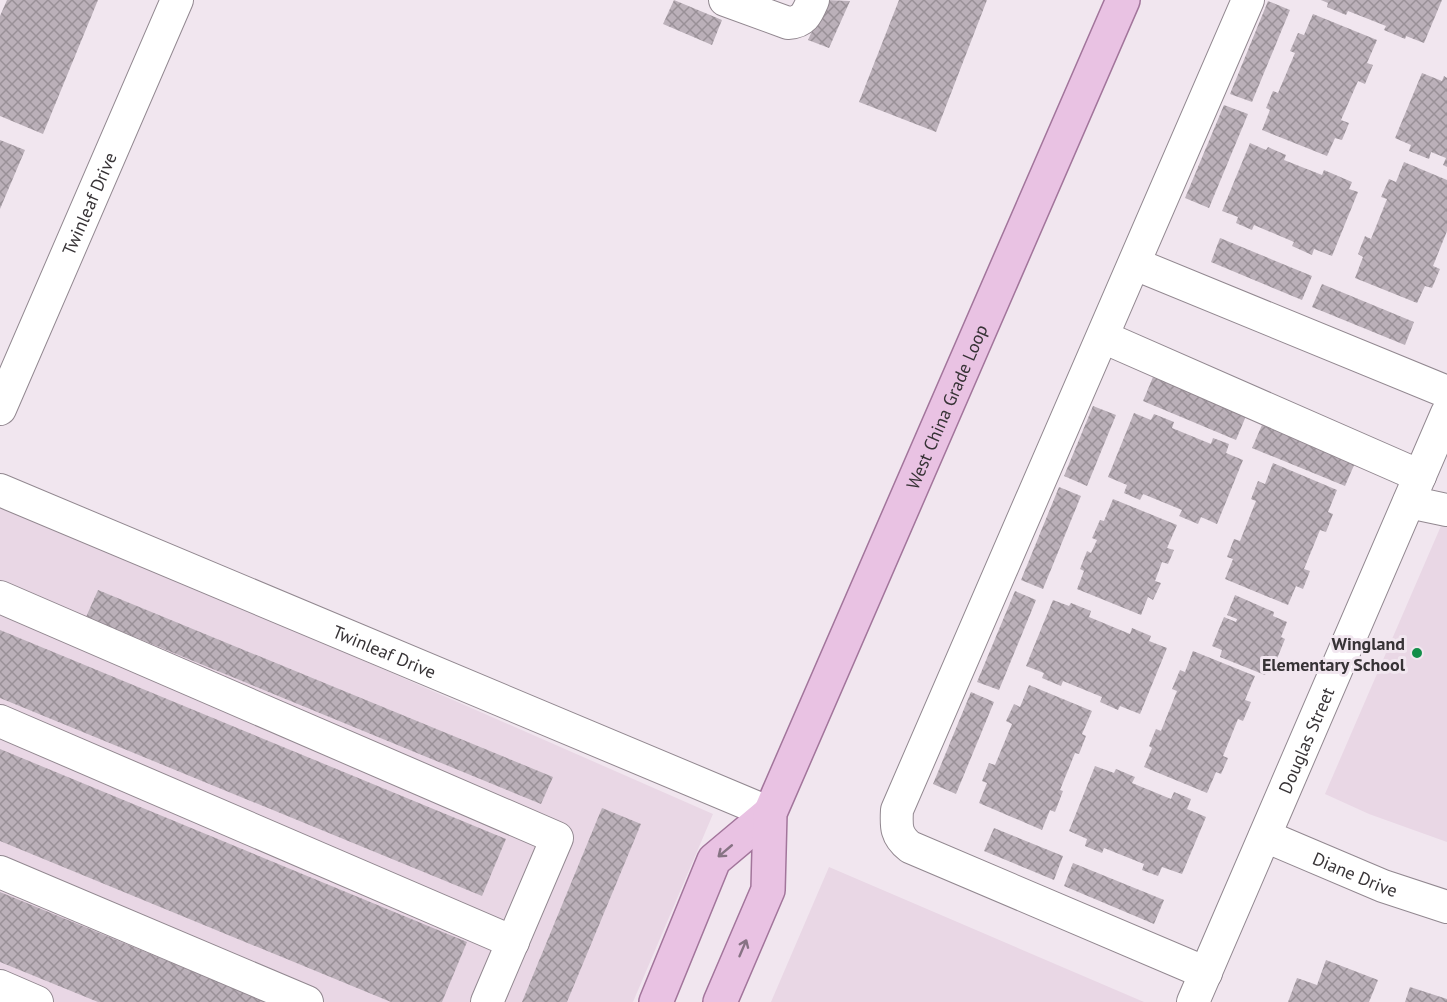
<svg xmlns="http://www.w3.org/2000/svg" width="1447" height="1002" viewBox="0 0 1447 1002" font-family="'PT Sans',sans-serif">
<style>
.built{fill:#e9d7e5}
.building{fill:url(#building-cross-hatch)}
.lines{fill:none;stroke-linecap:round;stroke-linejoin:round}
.minor-casing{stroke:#928890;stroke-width:34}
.major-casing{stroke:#a2759b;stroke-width:36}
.minor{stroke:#fff;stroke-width:32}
.major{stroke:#e9c2e3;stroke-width:33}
.oneway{stroke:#877384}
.poi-dot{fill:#128e49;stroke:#f1e6ef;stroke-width:2}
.labels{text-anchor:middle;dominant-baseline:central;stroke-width:6;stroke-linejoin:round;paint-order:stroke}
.street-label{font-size:18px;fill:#373336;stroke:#f1e6ef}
.poi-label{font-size:18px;font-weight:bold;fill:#373336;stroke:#f1e6ef;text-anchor:end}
</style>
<defs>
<pattern id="building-cross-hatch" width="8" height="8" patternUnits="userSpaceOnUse" patternTransform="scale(1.5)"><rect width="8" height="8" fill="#bbb0b9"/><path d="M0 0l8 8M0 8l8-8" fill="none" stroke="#999097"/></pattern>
</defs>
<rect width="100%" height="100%" fill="#f1e6ef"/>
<path class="built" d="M0,501L713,814L633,1002H0Z
M1447,512V842L1369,814L1325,794Z
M829,867L1144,1002H771Z"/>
<path class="building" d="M7,0H98L43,134L0,116V16Z
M674,0L722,20L712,45L663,24Z
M826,0L850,1L829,48L808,40Z
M899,0H987L936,132L859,102Z
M1321,0H1442L1424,43L1406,36L1405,39L1384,30L1386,26L1348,11L1346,15L1327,7L1328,3Z
M1268,1L1290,10L1252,102L1230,94Z
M1313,14L1377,40L1367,63L1373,65L1365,84L1358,81L1341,120L1349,123L1342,140L1335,138L1327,156L1262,130L1270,110L1266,108L1273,91L1278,93L1295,53L1290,51L1298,33L1304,35Z
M1422,73L1442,81L1444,76L1447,78V167L1443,165L1446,158L1431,152L1429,159L1409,151L1411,145L1395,138Z
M1224,105L1248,114L1209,208L1185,198Z
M0,140L25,150L0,209Z
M1250,143L1266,150L1268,147L1286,155L1284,160L1322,175L1324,170L1352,182L1349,189L1358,192L1332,256L1314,249L1312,255L1292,246L1294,242L1254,225L1252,230L1236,223L1238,217L1222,211Z
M1404,162L1447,180V231L1433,266L1440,269L1432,288L1425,286L1417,303L1355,278L1363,257L1358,254L1365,236L1371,239L1387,199L1381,197L1389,179L1396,182Z
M1220,238L1312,276L1302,300L1211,262Z
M1322,284L1414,322L1405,345L1312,307Z
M1153,377L1246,416L1236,440L1143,401Z
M1093,406L1116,415L1087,486L1064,476Z
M1134,413L1151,420L1154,414L1174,422L1172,428L1211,444L1213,438L1229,444L1226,453L1243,460L1217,524L1201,517L1198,524L1179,516L1182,510L1143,494L1140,500L1124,493L1127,485L1108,477Z
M1262,425L1355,463L1345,486L1252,448Z
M1273,463L1337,490L1328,512L1333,514L1326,532L1320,530L1304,569L1310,571L1303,589L1296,586L1288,605L1225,579L1233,559L1227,557L1234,539L1240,541L1256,501L1251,499L1258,481L1265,484Z
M1059,487L1081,496L1043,589L1021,580Z
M1113,499L1177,525L1167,548L1174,550L1168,564L1162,562L1155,581L1161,583L1153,600L1148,597L1141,615L1077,589L1084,571L1080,569L1087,551L1091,553L1097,540L1092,538L1100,520L1104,521Z
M98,590L553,777L541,804L86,617Z
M1015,591L1036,600L999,690L977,682Z
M1235,595L1274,612L1273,616L1287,622L1281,637L1285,639L1276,661L1272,659L1265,675L1220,657L1222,650L1212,646L1224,617L1236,622L1237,619L1227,615Z
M1053,600L1069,606L1071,603L1091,611L1089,617L1130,634L1132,628L1151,636L1149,641L1167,648L1140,714L1120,706L1118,710L1100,702L1102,697L1063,681L1061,686L1042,678L1044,673L1026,666Z
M0,630L506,839L482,896L0,698Z
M1193,651L1255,676L1245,700L1251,702L1243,721L1238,719L1223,756L1228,758L1221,774L1216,772L1207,793L1144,767L1152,748L1149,746L1156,729L1161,731L1177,691L1172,689L1180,670L1185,672Z
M1029,685L1092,711L1082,734L1086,736L1079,754L1075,753L1060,790L1063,791L1055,812L1050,810L1042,830L979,803L987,783L982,781L989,763L995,765L1012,724L1006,721L1014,704L1020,707Z
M971,692L994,702L956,794L933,784Z
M0,749L467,942L442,1002H391L0,841Z
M1095,766L1114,773L1116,769L1135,777L1132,783L1171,799L1174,792L1191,799L1187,809L1206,817L1182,874L1162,867L1158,876L1142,870L1144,864L1104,848L1102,853L1085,846L1087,839L1069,831Z
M602,808L641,824L567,1002H522Z
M994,828L1063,856L1054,880L984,851Z
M1073,863L1164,900L1154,924L1064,886Z
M0,892L267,1002H98L0,962Z
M1326,960L1378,980L1369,1002H1288L1297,978L1317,985Z
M1410,987L1447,999V1002H1405Z"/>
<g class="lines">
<g class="minor-casing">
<g id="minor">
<path d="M725,0L788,23C804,22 807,14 813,0"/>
<path d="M1135,264L1447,392"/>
<path d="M1103,337L1420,476"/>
<path id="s1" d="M0,409L177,0"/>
<path id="s2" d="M0,490L770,813"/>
<path d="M1409,502L1447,510"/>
<path d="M0,597L557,838L487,1002"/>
<path d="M0,721L513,942"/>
<path id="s3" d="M1265,836L1383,886L1447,907"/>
<path d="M0,872L307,1002"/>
<path d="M1206,973L910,847C896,836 896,827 897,810L1248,0"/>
<path d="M0,986L37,1002"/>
<path id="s4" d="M1193,1002L1447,413"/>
</g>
</g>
<g class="major-casing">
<g id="major">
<path d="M656,1002L714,860L770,813"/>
<path id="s5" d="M720,1002L768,890L770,813L1123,0"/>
</g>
</g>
<use href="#minor" class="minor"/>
<use href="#major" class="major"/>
</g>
<defs><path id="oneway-shaft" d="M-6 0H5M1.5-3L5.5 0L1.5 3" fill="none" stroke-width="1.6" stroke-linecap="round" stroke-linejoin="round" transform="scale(1.5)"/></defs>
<g class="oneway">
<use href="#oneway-shaft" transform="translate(725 851) rotate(140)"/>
<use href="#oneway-shaft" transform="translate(743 948) rotate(-67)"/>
</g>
<circle class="poi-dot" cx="1417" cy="653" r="6"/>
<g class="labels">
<g class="street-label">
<text stroke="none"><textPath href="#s1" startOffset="224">Twinleaf Drive</textPath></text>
<text stroke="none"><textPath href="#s5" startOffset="642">West China Grade Loop</textPath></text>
<text stroke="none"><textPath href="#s2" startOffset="417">Twinleaf Drive</textPath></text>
<text stroke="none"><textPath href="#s4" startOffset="285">Douglas Street</textPath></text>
<text stroke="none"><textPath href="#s3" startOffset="98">Diane Drive</textPath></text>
</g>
<g class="poi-label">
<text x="1405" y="643">Wingland<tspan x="1405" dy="21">Elementary School</tspan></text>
</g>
</g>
</svg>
